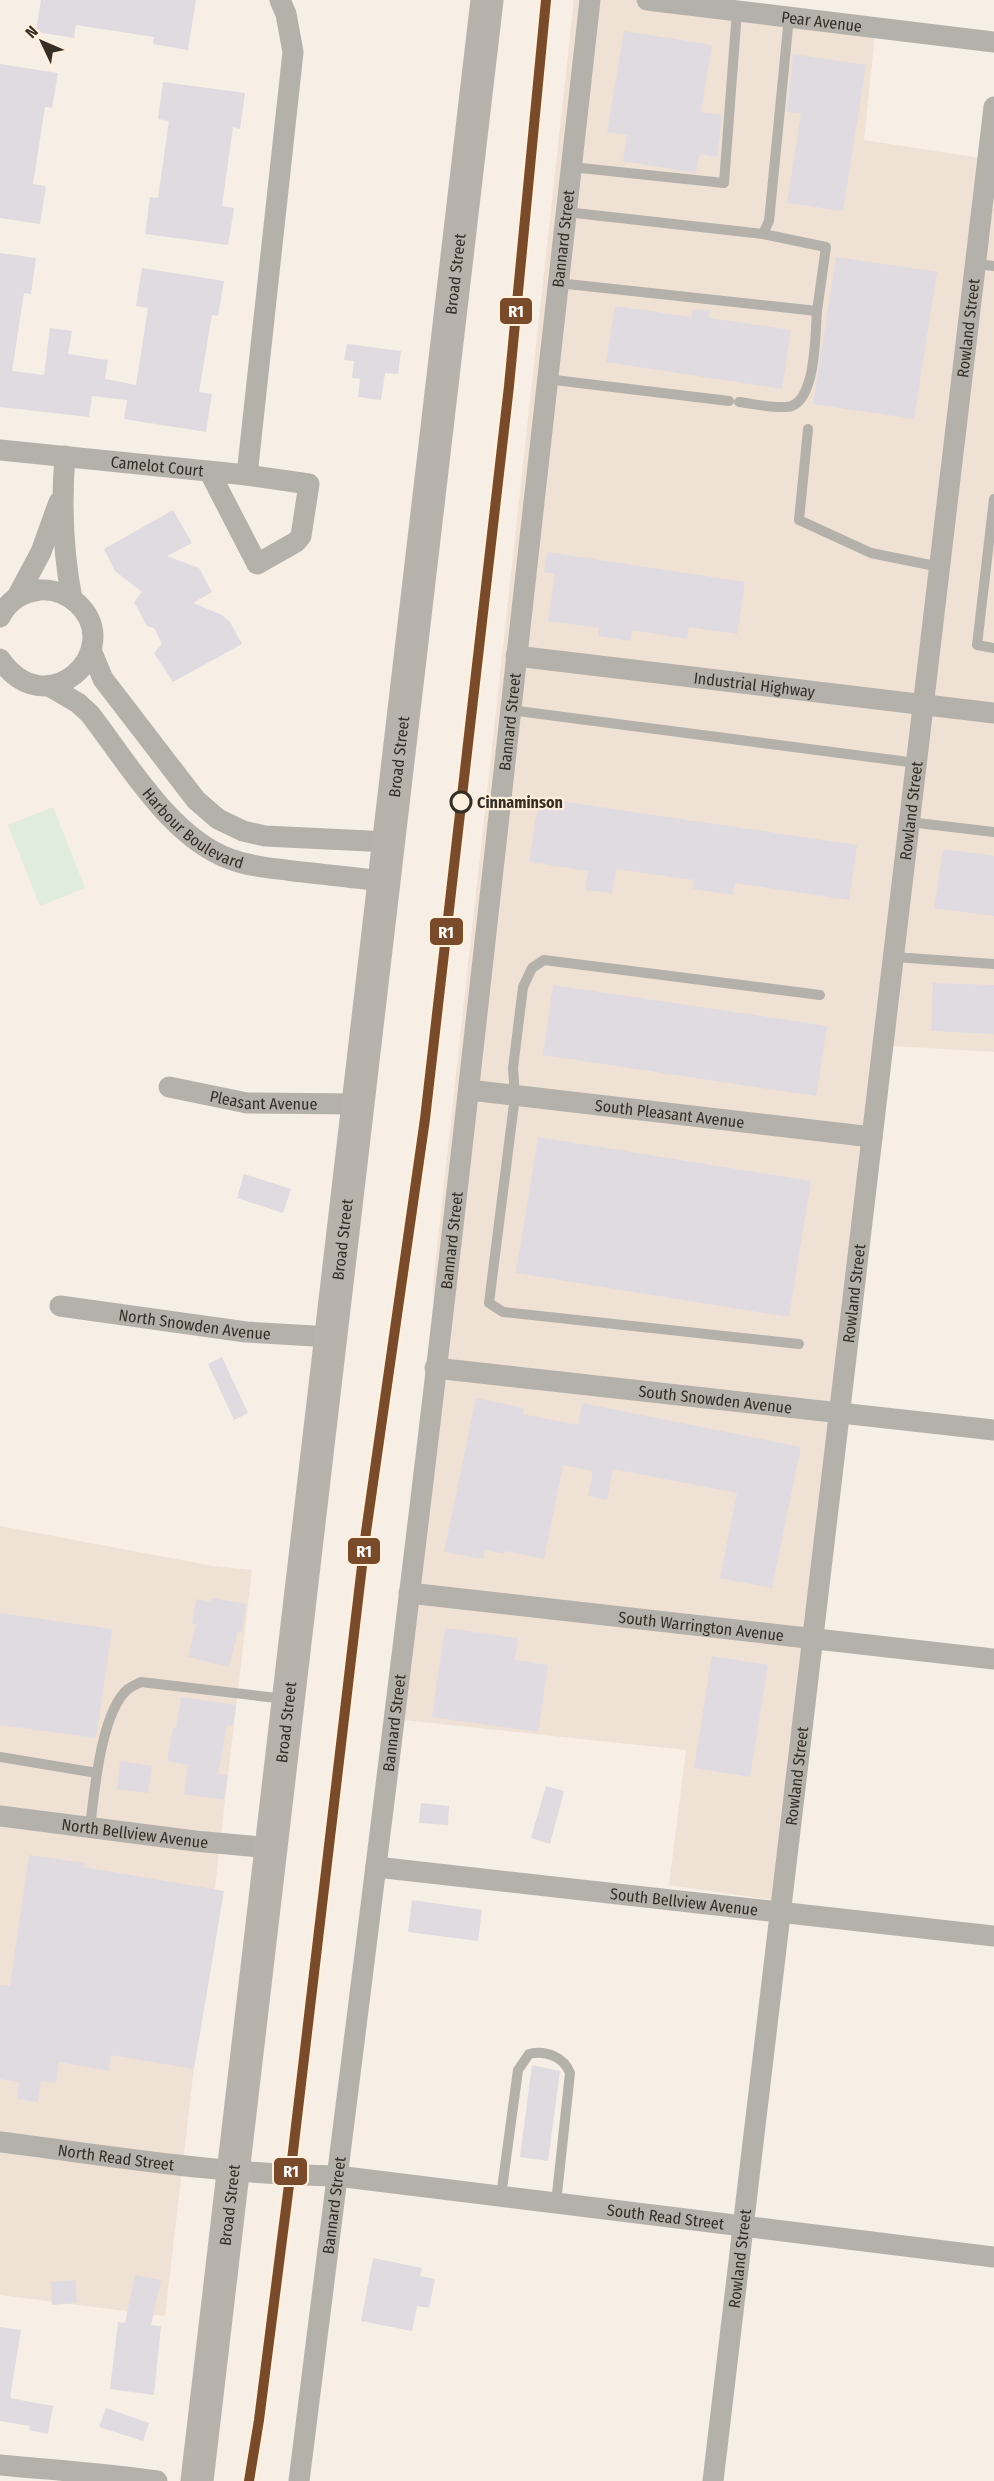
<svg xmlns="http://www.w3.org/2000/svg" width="994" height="2481" viewBox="0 0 994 2481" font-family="'Fira Sans Condensed',sans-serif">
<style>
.industrial{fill:#f0e1d5}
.green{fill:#e0ecdd}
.building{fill:#e0dbe0}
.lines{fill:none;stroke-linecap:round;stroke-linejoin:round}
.service{stroke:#b4b1ab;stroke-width:10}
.minor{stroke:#b4b1ab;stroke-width:21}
.primary{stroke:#b7b2ab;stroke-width:33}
.rail-1-casing{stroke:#ffefdd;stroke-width:15}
.rail-1{stroke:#7a4b2a;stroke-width:10}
.stop-dot{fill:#ffefdd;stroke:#352e25;stroke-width:3}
.labels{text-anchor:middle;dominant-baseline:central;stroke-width:4.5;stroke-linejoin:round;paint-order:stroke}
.street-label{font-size:16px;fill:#352e25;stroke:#ffefdd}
.stop-label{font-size:16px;font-weight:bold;fill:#352e25;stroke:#ffefdd;text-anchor:start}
.line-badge{stroke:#ffefdd;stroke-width:2}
.badge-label{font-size:16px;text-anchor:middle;font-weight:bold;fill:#fff}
</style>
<rect width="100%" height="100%" fill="#f7eee5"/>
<path class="industrial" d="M574,0H651L875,33L864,140L980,158L977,207L994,209V1052L878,1045L780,1901L669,1885L686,1750L403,1720L437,1424L433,1284Z
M0,1526L213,1566L252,1570L165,2316L0,2295Z"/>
<path class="green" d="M53,807L85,888L40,906L8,825Z"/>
<path class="building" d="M41,0H196L188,50L153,44L154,37L76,25L74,38L36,32Z
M624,31L712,45L701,112L722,115L720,136L717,157L699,154L696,173L623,161L627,135L607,132Z
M793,54L866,65L843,211L787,203L801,114L787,112Z
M0,64L58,73L52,108L45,107L33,184L46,186L40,224L0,218Z
M163,82L245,93L240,129L233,127L222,206L234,208L228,245L145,234L150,197L158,198L169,121L158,119Z
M0,253L36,258L31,294L24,293L12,371L44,375L50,328L72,331L68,354L108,360L105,379L136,385L148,308L136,306L142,268L224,281L218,316L212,315L199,392L212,394L206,432L124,419L127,400L92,396L89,417L0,407Z
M836,257L937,272L914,419L813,404Z
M615,306L691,317L693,309L710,311L709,318L791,330L782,389L606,362Z
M347,344L401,351L398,374L385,373L381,400L358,397L360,379L352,378L354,361L344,360Z
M173,510L192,543L167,556L199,568L212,592L193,603L222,615L230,622L242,644L173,682L154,653L162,644L154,628L147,626L134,602L142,592L115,571L104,549Z
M547,552L745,582L737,634L689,627L687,639L632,630L630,641L598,636L599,628L548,621L555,574L544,572Z
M539,798L857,845L849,900L735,883L733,895L693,889L694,880L616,869L612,893L585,890L588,871L529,862Z
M943,849L994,856V916L934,908Z
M933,983L994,985V1034L931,1031Z
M553,985L827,1026L816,1096L543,1055Z
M538,1137L811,1181L789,1317L516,1273Z
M244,1174L291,1189L283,1213L237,1198Z
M222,1357L248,1413L234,1420L208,1364Z
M476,1398L524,1408L523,1414L578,1425L582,1403L801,1447L772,1588L720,1578L737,1493L613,1469L607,1500L588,1496L593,1471L563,1465L544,1559L505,1551L504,1554L485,1550L483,1559L444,1552Z
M212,1598L246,1604L242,1632L238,1631L229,1667L188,1657L196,1624H192L196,1599L211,1602Z
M0,1613L112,1629L96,1738L0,1725Z
M445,1628L518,1638L515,1660L548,1665L538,1732L432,1717Z
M712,1656L768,1665L750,1777L694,1768Z
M181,1697L236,1705L233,1726L227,1725L218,1774L228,1775L224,1800L184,1794L188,1765L167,1761L173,1728H176Z
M120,1761L152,1766L148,1793L117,1789Z
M546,1786L564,1791L550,1844L531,1838Z
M421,1803L449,1806L448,1825L419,1823Z
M29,1855L85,1863L84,1867L224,1891L194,2069L111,2055L109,2071L59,2062L56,2083L41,2081L38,2102L17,2099L19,2082L0,2079V1985L10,1986Z
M412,1900L482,1910L478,1941L408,1932Z
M532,2065L560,2071L548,2161L520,2157Z
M373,2258L422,2268L420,2276L435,2279L429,2308L417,2306L412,2331L361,2321Z
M135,2275L161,2280L151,2325L161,2326L154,2395L110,2389L118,2322L125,2323Z
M75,2280L77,2303L52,2305L51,2282Z
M0,2327L21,2330L10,2398L53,2406L48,2434L29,2430L30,2426L0,2421Z
M106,2408L149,2423L143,2441L99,2427Z"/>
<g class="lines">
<path class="service" d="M571,167L724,183L737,11
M566,212L763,234L769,221L789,17
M976,264L994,266
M558,283L817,311L826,247L763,234
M546,379L729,401
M739,402C754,404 771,408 786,407C817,406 815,332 817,311
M808,429L799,520L871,553L940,567
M994,499L977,645L994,648
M510,710L916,763
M909,822L994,832
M894,957L994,964
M799,1344L503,1312L489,1303L515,1096L513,1068L523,987L532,968L544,960L820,995
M0,1757L97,1773
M90,1828C94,1794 101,1711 128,1689C132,1686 137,1684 141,1682L285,1699
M501,2196L518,2070L529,2054C546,2050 564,2057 570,2073L556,2203"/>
<g class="minor">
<path id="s1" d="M647,0L994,42"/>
<path id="s2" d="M0,450L247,475L309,484L301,536L296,542L257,564L209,471"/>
<path d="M65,456C61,504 63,552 72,599"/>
<path d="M247,475L293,52L286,14L280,0"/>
<path d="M17,597L41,552L59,502"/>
<path d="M0,617C8,601 22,592 40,590C54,589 68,595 78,604C126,650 47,727 0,659"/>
<path d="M91,650L103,679L196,800L218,819L243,831L265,836L389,842"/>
<path id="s3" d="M516,656L994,713"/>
<path id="s4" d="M49,686L78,703L90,714C127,762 171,838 230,859C251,867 272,868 293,871C323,874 354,878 384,881"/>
<path id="s5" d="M169,1087L247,1103L358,1104"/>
<path id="s6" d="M469,1090L872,1137"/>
<path id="s7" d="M60,1306L246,1332L331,1337"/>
<path id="s8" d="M435,1368L994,1430"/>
<path id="s9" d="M409,1593L994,1659"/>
<path id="s10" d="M0,1816L195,1841L271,1848"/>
<path id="s11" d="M376,1867L994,1936"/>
<path id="s12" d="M0,2142C112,2156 224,2175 337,2176L994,2257"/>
<path d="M0,2465C53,2470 105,2473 157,2481"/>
<path id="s13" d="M299,2481C357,2016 417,1551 469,1085C510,724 548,362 590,0"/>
<path id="s14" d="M713,2481L994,107"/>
</g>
<path class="primary" id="s15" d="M197,2481L487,0"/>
<g class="rail-1-casing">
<path id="rail-1" d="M249,2481L259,2420L290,2177L366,1532L425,1119L509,386L546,0"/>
</g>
<use href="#rail-1" class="rail-1"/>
</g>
<circle class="stop-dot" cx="461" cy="802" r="10"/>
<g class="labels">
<g class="street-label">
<text stroke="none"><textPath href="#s1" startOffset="176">Pear Avenue</textPath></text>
<text stroke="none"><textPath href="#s13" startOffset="2258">Bannard Street</textPath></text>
<text stroke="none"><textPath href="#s15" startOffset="2222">Broad Street</textPath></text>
<text stroke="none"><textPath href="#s14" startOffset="2168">Rowland Street</textPath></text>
<text stroke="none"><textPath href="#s2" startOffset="158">Camelot Court</textPath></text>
<text stroke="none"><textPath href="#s3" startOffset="240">Industrial Highway</textPath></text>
<text stroke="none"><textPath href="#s13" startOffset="1772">Bannard Street</textPath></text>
<text stroke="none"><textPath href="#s15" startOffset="1736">Broad Street</textPath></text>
<text stroke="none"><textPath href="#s14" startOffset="1682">Rowland Street</textPath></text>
<text stroke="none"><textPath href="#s4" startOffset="206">Harbour Boulevard</textPath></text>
<text stroke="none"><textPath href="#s5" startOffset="96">Pleasant Avenue</textPath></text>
<text stroke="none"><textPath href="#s6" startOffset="202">South Pleasant Avenue</textPath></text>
<text stroke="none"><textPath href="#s15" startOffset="1250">Broad Street</textPath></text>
<text stroke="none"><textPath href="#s13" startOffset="1250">Bannard Street</textPath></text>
<text stroke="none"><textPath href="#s14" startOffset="1196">Rowland Street</textPath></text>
<text stroke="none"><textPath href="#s7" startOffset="136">North Snowden Avenue</textPath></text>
<text stroke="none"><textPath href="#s8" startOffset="282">South Snowden Avenue</textPath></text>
<text stroke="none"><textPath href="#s9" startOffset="294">South Warrington Avenue</textPath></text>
<text stroke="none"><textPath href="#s15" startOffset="764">Broad Street</textPath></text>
<text stroke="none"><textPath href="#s13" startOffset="764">Bannard Street</textPath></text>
<text stroke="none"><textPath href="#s14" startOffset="710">Rowland Street</textPath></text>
<text stroke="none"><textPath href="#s10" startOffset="136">North Bellview Avenue</textPath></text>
<text stroke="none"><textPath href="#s11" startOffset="310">South Bellview Avenue</textPath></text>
<text stroke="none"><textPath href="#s12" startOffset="117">North Read Street</textPath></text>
<text stroke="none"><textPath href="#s15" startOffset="278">Broad Street</textPath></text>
<text stroke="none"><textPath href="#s13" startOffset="278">Bannard Street</textPath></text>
<text stroke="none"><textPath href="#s12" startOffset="670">South Read Street</textPath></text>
<text stroke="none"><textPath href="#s14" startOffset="224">Rowland Street</textPath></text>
</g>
<g class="stop-label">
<text x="477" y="802">Cinnaminson</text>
</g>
</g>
<g class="line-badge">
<rect x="499" y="297" width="34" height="28" rx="6" fill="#7a4b2a"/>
<rect x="429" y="917" width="35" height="29" rx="6" fill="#7a4b2a"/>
<rect x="347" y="1537" width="34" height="28" rx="6" fill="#7a4b2a"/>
<rect x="273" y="2157" width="35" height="29" rx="6" fill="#7a4b2a"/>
</g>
<g class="badge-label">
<text x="516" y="317">R1</text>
<text x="446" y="938">R1</text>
<text x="364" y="1557">R1</text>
<text x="291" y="2177">R1</text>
</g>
<g transform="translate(42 42) rotate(314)" stroke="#ffefdd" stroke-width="4.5" paint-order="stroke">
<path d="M0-4.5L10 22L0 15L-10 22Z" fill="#352e25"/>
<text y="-9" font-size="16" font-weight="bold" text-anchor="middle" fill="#352e25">N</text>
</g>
</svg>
